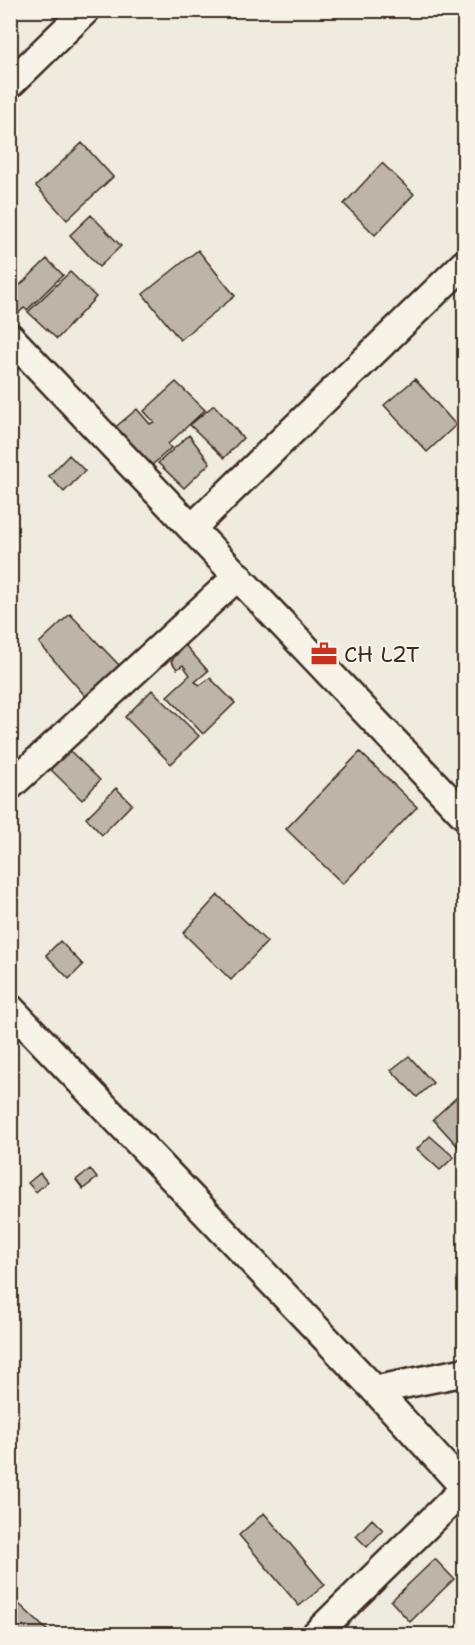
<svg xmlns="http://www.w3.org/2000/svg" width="475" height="1645" viewBox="0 0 475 1645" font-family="'Shantell Sans',sans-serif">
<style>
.building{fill:#bdb5aa;stroke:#3b2a1e;stroke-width:1.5}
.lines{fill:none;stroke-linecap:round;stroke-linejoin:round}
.minor-casing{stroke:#3b2a1e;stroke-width:32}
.minor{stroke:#f7f3e8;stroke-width:27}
.labels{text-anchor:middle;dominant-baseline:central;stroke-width:4.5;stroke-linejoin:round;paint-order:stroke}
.poi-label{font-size:22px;fill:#3b2a1e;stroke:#f7f3e8;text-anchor:start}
</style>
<rect width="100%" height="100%" fill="#efebe0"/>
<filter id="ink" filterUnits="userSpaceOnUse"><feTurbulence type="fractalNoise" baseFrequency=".0167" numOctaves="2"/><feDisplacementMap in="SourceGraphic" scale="12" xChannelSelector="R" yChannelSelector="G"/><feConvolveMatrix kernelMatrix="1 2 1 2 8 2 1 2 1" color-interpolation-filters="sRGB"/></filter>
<g filter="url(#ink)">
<path class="building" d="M82,143L113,177L67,220L36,186Z
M382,163L414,194L375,235L344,204Z
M91,215L121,246L99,267L70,235Z
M198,250L235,296L180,340L143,294Z
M47,259L63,275L27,310L24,308L12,319L10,317V279L19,286Z
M70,272L96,297L57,339L28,312Z
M415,379L456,425L427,452L384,405Z
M176,382L205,410L168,444L171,448L151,466L135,448L131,449L112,430L137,409L150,424L154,422L144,411Z
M214,405L243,438L224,458L190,425Z
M189,435L210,463L184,488L158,463Z
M69,455L85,471L64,492L49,476Z
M70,614L120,666L87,698L39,643Z
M185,645L208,671L195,682L200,685L210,678L235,703L203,734L167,696L190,675L183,665L177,669L171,661Z
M152,690L199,736L171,764L125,717Z
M62,743L100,780L82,800L44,763Z
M360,752L417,807L343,884L286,829Z
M116,788L132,804L102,835L86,818Z
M218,895L267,942L231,980L183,933Z
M60,941L83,965L69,979L46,955Z
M409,1056L433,1083L417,1097L391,1070Z
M458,1096L464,1103V1153L433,1119Z
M10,1122L17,1129L11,1135L10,1134Z
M430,1136L454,1157L440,1170L417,1149Z
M90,1169L97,1178L83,1189L76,1180Z
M40,1173L47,1182L36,1192L28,1183Z
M264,1513L325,1585L299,1606L239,1535Z
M372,1519L383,1530L367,1547L356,1536Z
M435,1559L454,1579L410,1622L391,1601Z
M19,1604L51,1634H10V1612Z"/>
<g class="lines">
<g class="minor-casing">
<path id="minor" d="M10,84L86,10
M10,337L464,815
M192,528L464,264
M10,786L238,576
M10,1008L375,1390L464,1487
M375,1390L464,1372
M316,1634L464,1489"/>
</g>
<use href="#minor" class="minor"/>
</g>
</g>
<defs>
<g id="office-bare" transform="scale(2.07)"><path d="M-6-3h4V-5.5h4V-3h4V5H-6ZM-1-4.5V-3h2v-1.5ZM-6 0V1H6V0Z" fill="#c8321e" stroke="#f7f3e8" stroke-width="2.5" paint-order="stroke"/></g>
</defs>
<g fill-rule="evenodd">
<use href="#office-bare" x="324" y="654"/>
</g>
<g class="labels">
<g class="poi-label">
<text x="344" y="654">CH L2T</text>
</g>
</g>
<rect width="475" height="1645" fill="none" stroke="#f7f3e8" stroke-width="36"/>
<rect x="18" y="18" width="439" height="1609" fill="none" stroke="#3b2a1e" stroke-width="2" filter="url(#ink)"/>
</svg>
